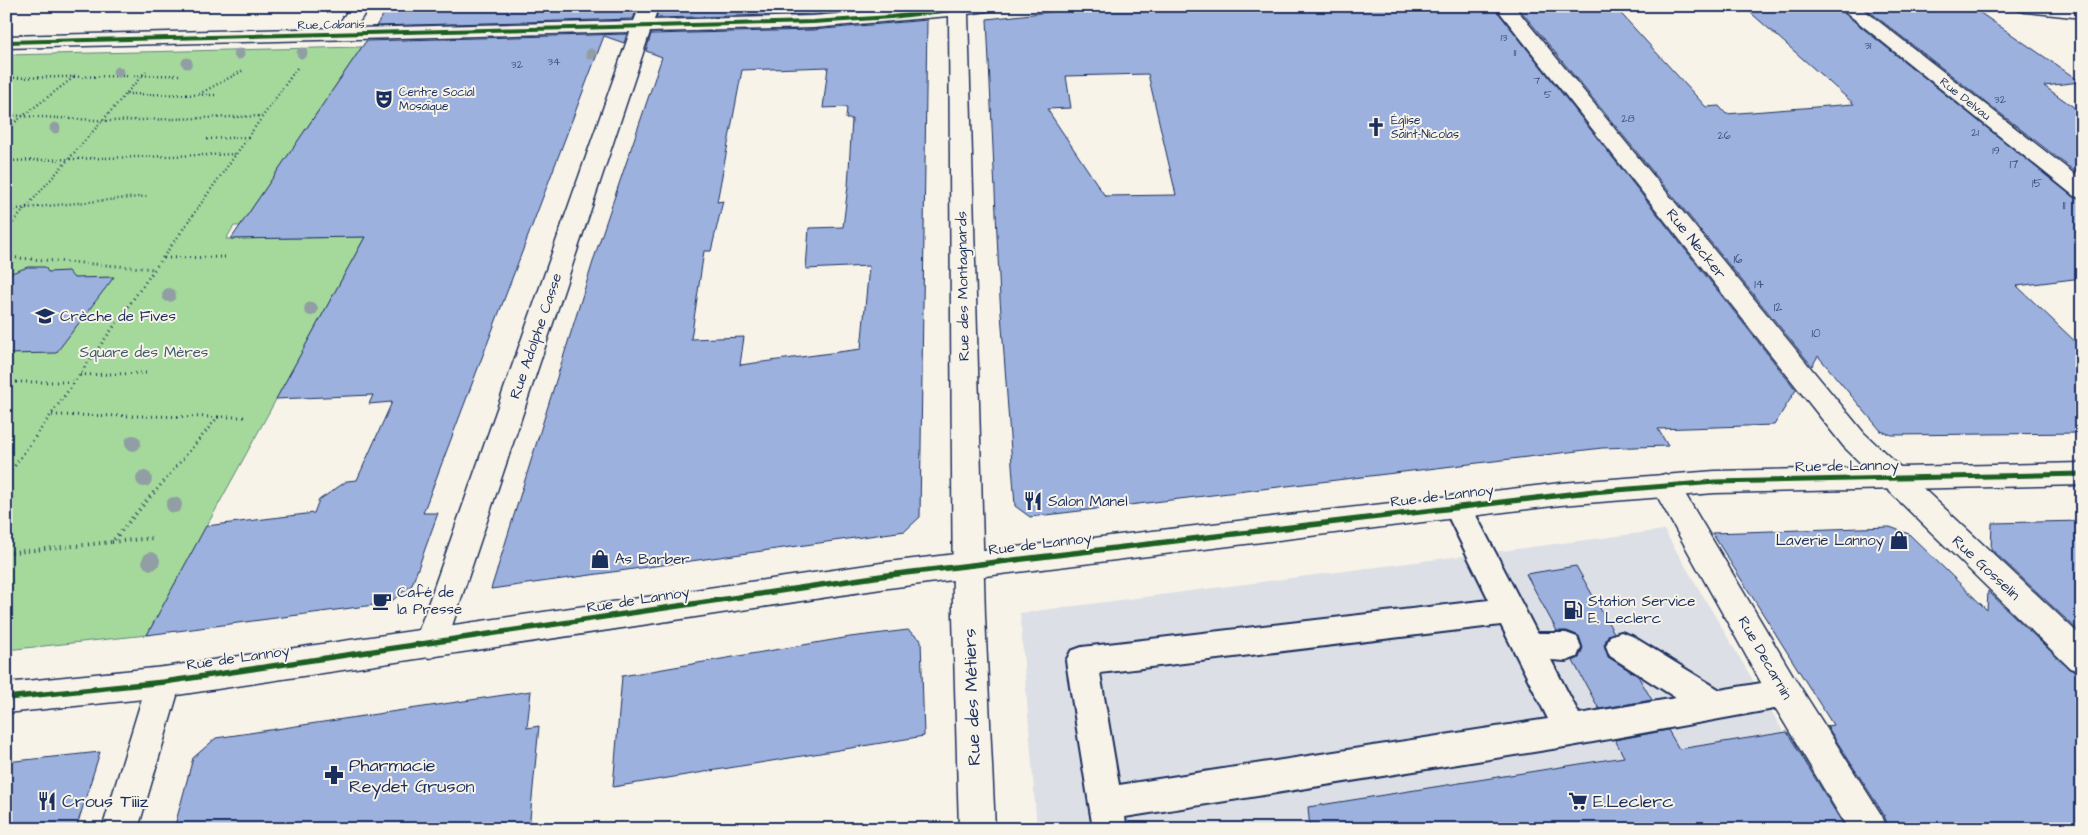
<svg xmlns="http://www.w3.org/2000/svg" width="2088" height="835" viewBox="0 0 2088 835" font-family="'Architects Daughter',sans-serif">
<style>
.built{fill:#dcdfe5}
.green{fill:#a5d99b;stroke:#60847c}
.building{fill:#9db1df;stroke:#1b2f5e;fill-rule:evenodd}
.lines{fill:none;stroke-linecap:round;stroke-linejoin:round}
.lane-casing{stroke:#1b2f5e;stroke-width:4}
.street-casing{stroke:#1b2f5e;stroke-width:3}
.secondary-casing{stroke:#1b2f5e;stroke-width:3}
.path-far2{stroke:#1b2f5e;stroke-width:2.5;stroke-dasharray:1 3;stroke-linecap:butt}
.path-far1{stroke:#1b2f5e;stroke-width:3;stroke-dasharray:1 4;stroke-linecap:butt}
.path{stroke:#1b2f5e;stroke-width:4;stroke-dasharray:1 4.5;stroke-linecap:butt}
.lane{fill:#f7f3e8;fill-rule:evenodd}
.street{fill:#f7f3e8;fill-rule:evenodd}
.secondary{fill:#f7f3e8;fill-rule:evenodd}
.cycleway-far2-casing{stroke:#f7f3e8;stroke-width:6}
.cycleway-far1-casing{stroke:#f7f3e8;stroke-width:8}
.cycleway-casing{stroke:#f7f3e8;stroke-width:9}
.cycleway-far2{stroke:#1b5e20;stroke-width:4}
.cycleway-far1{stroke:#1b5e20;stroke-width:5}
.cycleway{stroke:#1b5e20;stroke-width:5.5}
.tree{fill:#919fa4}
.labels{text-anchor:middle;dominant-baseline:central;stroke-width:4;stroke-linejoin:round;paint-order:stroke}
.far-number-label{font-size:11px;fill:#3c507e}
.far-street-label{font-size:12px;fill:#1b2f5e;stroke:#f7f3e8}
.far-poi-label{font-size:12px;fill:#1b2f5e;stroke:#f7f3e8;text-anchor:start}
.number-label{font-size:12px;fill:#3c507e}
.street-label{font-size:15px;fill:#1b2f5e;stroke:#f7f3e8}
.poi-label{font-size:15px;fill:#1b2f5e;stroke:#f7f3e8;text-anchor:start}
.park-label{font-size:15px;fill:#3e5a6d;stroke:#f7f3e8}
.near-street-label{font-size:18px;fill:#1b2f5e;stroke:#f7f3e8}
.near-poi-label{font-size:18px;fill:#1b2f5e;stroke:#f7f3e8;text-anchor:start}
</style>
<rect width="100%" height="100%" fill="#f7f3e8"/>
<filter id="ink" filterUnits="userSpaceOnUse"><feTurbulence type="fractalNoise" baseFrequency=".02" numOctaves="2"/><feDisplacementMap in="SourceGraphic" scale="10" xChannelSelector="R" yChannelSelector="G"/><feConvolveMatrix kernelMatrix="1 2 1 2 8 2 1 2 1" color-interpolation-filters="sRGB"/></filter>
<g filter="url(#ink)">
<path class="built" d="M1664,530L1841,829H1037L1020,613Z"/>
<path class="green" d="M362,47L240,226H234L226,239L365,237L147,635L6,650V55Z"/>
<path class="building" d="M389,6H638L633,19L376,26Z
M660,6H909L813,14L656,18Z
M1103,6H1493L1796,390L1774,425L1658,429L1668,446L1602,448L1030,517L1015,506L1000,299L987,19ZM1148,74L1176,195L1105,196L1047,109L1071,108L1066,76Z
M1517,6H1614L1706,107L1719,106L1726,114L1854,104L1743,6H1821L1828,12L1840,10L2073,197L2082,200V278L2017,286L2082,348V433L1891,435L1881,431L1818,356L1812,366Z
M1882,6H1916L1924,12L1957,9L1979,12L2081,82L2044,86L2082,113V177L1865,8Z
M927,20L920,517L905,531L491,589L597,249L662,57L646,51L651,34L813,30ZM828,67L823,108L847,107L846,119H852L848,186L843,227L809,228L806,269L869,266L861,349L740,365L744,337L691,339L704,251H711L723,201L717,202L742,70Z
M627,34L624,43L604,36L423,513H438L412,585L389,603L147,635L206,526L314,513L319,500L347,481L357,480L392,402L369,404L373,395L276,399L365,237L231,239L366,41Z
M28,267H45L48,272L68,271L74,278L114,277L56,353L6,354V275Z
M2082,521V634L1991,549L1992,523Z
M1890,527L1909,534L1987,610L1988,591L2069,669L2082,674V829H2055L2051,824L2039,829H1889L1884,815L1827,726L1833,725L1712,533Z
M1576,566L1614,633L1608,635L1604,645L1608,657L1638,676L1652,700L1599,709L1573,661L1579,658L1583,648L1579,636L1567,631H1557L1526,574Z
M908,630L921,640L924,736L613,787L622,676L850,637Z
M531,691L527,728L539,726L529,829H174L193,758L216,738Z
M1668,730L1679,749L1787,732L1846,829H1310L1308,807L1624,757L1615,740Z
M100,752L76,829H6V762Z"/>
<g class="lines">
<g class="lane-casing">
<path id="lane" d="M1457,495L1467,498L1537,633H1566L1577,637L1581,647L1577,657L1566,661L1551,660L1579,714L1676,698L1610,656L1606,646L1610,636L1621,632L1632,636L1720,690L1785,679L1796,683L1801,693L1796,703L1785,707L1571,746L1125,817L1127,829H1093L1066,661L1071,651L1082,647L1489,600L1443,506L1447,498ZM1501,625L1548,719L1119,785L1100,673Z"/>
</g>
<g class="street-casing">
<path id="street" d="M351,6H370L355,28L634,21L640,6H658L654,20L813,16L935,6H995L993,10L968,14L985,616L995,829H959L953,616L949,16L813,28L650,32L446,644L441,654L430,658L419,654L414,644L630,32L6,48V36L336,28Z
M1495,6H1514L1864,433L2082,637V672L2070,668L1844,447Z
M1838,6H1859L2082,180V198L2074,196Z
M2016,6H2082V18L2025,12L2018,10Z
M1665,474L1675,477L1797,682L1882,816L1887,829H1848L1773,704L1651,485L1655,477Z
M164,667L176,671L181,682L138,829H102L147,682L152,671Z"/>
</g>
<g class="secondary-casing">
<path id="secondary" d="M2082,463V485L1715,493L1561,505L888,588L164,697L6,713V683L164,667L888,562L1561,483L1715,471Z"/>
</g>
<path class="path-far2" d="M6,78L179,75
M126,94L217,95
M199,94L244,70
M6,115L111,121L262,116
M6,129L74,77
M207,139L248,137
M6,161L236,154
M6,210L149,196
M16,219L146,71
M190,219L297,68"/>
<path class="path-far1" d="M6,230L17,218
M6,257L155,269
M164,258L227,257
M80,375L147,373
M6,382H75
M52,415L218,417L154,493
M218,417H248
M6,478L191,218"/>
<path class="path" d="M112,542L153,538
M6,553L112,542L155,491"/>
<use href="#lane" class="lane"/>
<use href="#street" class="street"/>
<use href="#secondary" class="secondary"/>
<g class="cycleway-far2-casing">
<path id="cycleway-far2" d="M6,42L813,22L891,17L986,6"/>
</g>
<g class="cycleway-far1-casing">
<path id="cycleway-far1" d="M1580,493L1715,482L2082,474"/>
</g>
<g class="cycleway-casing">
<path id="cycleway" d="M6,698L164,682L888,575L1596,491"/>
</g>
<use href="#cycleway-far2" class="cycleway-far2"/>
<use href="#cycleway-far1" class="cycleway-far1"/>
<use href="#cycleway" class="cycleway"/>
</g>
<g class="tree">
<circle cx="302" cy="53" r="5.5"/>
<circle cx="239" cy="54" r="5.5"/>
<circle cx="591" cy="54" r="5.5"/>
<circle cx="187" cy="63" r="5.5"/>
<circle cx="118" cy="72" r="5.5"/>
<circle cx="55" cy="128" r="5.5"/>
<circle cx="169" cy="295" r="7"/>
<circle cx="311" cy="309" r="7"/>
<circle cx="133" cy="443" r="8"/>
<circle cx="144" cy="479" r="8"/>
<circle cx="174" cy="505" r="8"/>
<circle cx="151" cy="561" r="9"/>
</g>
</g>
<defs>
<g id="theatre-bare" transform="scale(1.5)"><path d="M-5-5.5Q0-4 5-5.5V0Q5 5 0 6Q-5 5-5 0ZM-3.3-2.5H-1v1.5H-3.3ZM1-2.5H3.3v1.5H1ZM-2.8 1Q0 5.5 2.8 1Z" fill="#1b2f5e" stroke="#f7f3e8" stroke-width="2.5" paint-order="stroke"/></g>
<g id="church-bare" transform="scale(1.5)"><path d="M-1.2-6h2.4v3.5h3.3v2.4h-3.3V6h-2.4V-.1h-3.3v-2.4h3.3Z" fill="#1b2f5e" stroke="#f7f3e8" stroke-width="2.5" paint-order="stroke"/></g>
<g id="school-bare" transform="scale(1.5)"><path d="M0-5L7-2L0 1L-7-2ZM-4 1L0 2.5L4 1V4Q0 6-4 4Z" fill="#1b2f5e" stroke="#f7f3e8" stroke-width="2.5" paint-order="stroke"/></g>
<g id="restaurant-bare" transform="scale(1.5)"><path d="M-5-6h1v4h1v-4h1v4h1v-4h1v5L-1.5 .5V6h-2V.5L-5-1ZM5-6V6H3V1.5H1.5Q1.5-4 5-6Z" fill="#1b2f5e" stroke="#f7f3e8" stroke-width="2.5" paint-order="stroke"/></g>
<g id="shop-bare" transform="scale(1.5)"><path d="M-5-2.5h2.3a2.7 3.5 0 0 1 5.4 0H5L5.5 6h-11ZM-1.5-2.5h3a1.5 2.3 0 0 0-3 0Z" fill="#1b2f5e" stroke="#f7f3e8" stroke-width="2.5" paint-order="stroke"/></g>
<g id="cafe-bare" transform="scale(1.5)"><path d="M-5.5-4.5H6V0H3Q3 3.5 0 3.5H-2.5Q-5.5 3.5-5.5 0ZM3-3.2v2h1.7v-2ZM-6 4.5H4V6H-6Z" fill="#1b2f5e" stroke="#f7f3e8" stroke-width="2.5" paint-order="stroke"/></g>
<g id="fuel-bare" transform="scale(1.5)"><path d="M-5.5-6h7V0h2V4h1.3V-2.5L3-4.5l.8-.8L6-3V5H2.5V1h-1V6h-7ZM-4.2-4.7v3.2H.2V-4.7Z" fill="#1b2f5e" stroke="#f7f3e8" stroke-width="2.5" paint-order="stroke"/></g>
<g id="pharmacy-bare" transform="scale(1.5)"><path d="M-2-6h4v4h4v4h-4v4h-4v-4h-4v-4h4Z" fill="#1b2f5e" stroke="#f7f3e8" stroke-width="2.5" paint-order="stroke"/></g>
<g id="supermarket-bare" transform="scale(1.5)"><path d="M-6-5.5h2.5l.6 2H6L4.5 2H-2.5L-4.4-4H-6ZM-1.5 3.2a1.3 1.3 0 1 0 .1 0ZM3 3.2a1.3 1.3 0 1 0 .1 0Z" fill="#1b2f5e" stroke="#f7f3e8" stroke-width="2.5" paint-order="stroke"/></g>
</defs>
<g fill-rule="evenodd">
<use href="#theatre-bare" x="384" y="99"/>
<use href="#church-bare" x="1376" y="127"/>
<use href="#school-bare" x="45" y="316"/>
<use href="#restaurant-bare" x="1033" y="501"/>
<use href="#shop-bare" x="1899" y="540"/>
<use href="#shop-bare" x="600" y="559"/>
<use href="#cafe-bare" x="382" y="601"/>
<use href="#fuel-bare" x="1573" y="610"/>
<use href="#pharmacy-bare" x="334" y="775"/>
<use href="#restaurant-bare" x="47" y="801"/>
<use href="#supermarket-bare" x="1578" y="801"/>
</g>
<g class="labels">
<g class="far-number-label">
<text x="1504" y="37">13</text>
<text x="1868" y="45">31</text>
<text x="1515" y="52">11</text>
<text x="554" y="61">34</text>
<text x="517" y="64">32</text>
<text x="1537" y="80">7</text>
<text x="1548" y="94">5</text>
<text x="2000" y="99">32</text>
<text x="1628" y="118">28</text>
<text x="1975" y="132">21</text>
<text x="1724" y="135">26</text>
<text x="1996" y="150">19</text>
</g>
<g class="far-street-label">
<text transform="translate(331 25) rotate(-1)">Rue Cabanis</text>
<text transform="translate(1965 99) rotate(38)">Rue Delvau</text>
</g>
<g class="far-poi-label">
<text x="399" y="92">Centre Social<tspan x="399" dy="14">Mosaïque</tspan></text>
<text x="1391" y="120">Église<tspan x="1391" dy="14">Saint-Nicolas</tspan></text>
</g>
<g class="number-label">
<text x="2014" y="164">17</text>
<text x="2037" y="183">15</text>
<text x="2064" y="205">11</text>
<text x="1738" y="259">16</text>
<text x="1759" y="284">14</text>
<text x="1778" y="307">12</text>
<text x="1816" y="333">10</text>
</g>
<g class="street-label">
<text transform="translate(1696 244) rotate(51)">Rue Necker</text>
<text transform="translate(963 286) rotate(-91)">Rue des Montagnards</text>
<text transform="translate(536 336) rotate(-71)">Rue Adolphe Casse</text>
<text transform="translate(1847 466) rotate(-1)">Rue de Lannoy</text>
<text transform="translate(1442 496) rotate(-7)">Rue de Lannoy</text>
<text transform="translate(1040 544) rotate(-7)">Rue de Lannoy</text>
<text transform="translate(1986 568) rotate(43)">Rue Gosselin</text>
<text transform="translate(638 600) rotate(-9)">Rue de Lannoy</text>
<text transform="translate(238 658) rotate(-8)">Rue de Lannoy</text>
<text transform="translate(1765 658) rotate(60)">Rue Decarnin</text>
</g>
<g class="poi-label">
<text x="60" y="316">Crèche de Fives</text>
<text x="1048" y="501">Salon Manel</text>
<text x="1884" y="540" text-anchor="end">Laverie Lannoy</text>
<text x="615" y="559">As Barber</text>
<text x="397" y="592">Café de<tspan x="397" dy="17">la Presse</tspan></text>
<text x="1588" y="601">Station Service<tspan x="1588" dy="17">E. Leclerc</tspan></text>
</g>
<g class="park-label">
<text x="144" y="352">Square des Mères</text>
</g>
<g class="near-street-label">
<text transform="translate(972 697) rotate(-92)">Rue des Métiers</text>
</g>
<g class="near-poi-label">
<text x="349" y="765">Pharmacie<tspan x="349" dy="21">Reydet Gruson</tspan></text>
<text x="62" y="801">Crous Tiiiz</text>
<text x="1593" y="801">E.Leclerc</text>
</g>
</g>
<rect width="2088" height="835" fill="none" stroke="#f7f3e8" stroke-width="25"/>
<rect x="12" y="12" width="2063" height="810" fill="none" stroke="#1b2f5e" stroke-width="2" filter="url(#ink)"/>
</svg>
